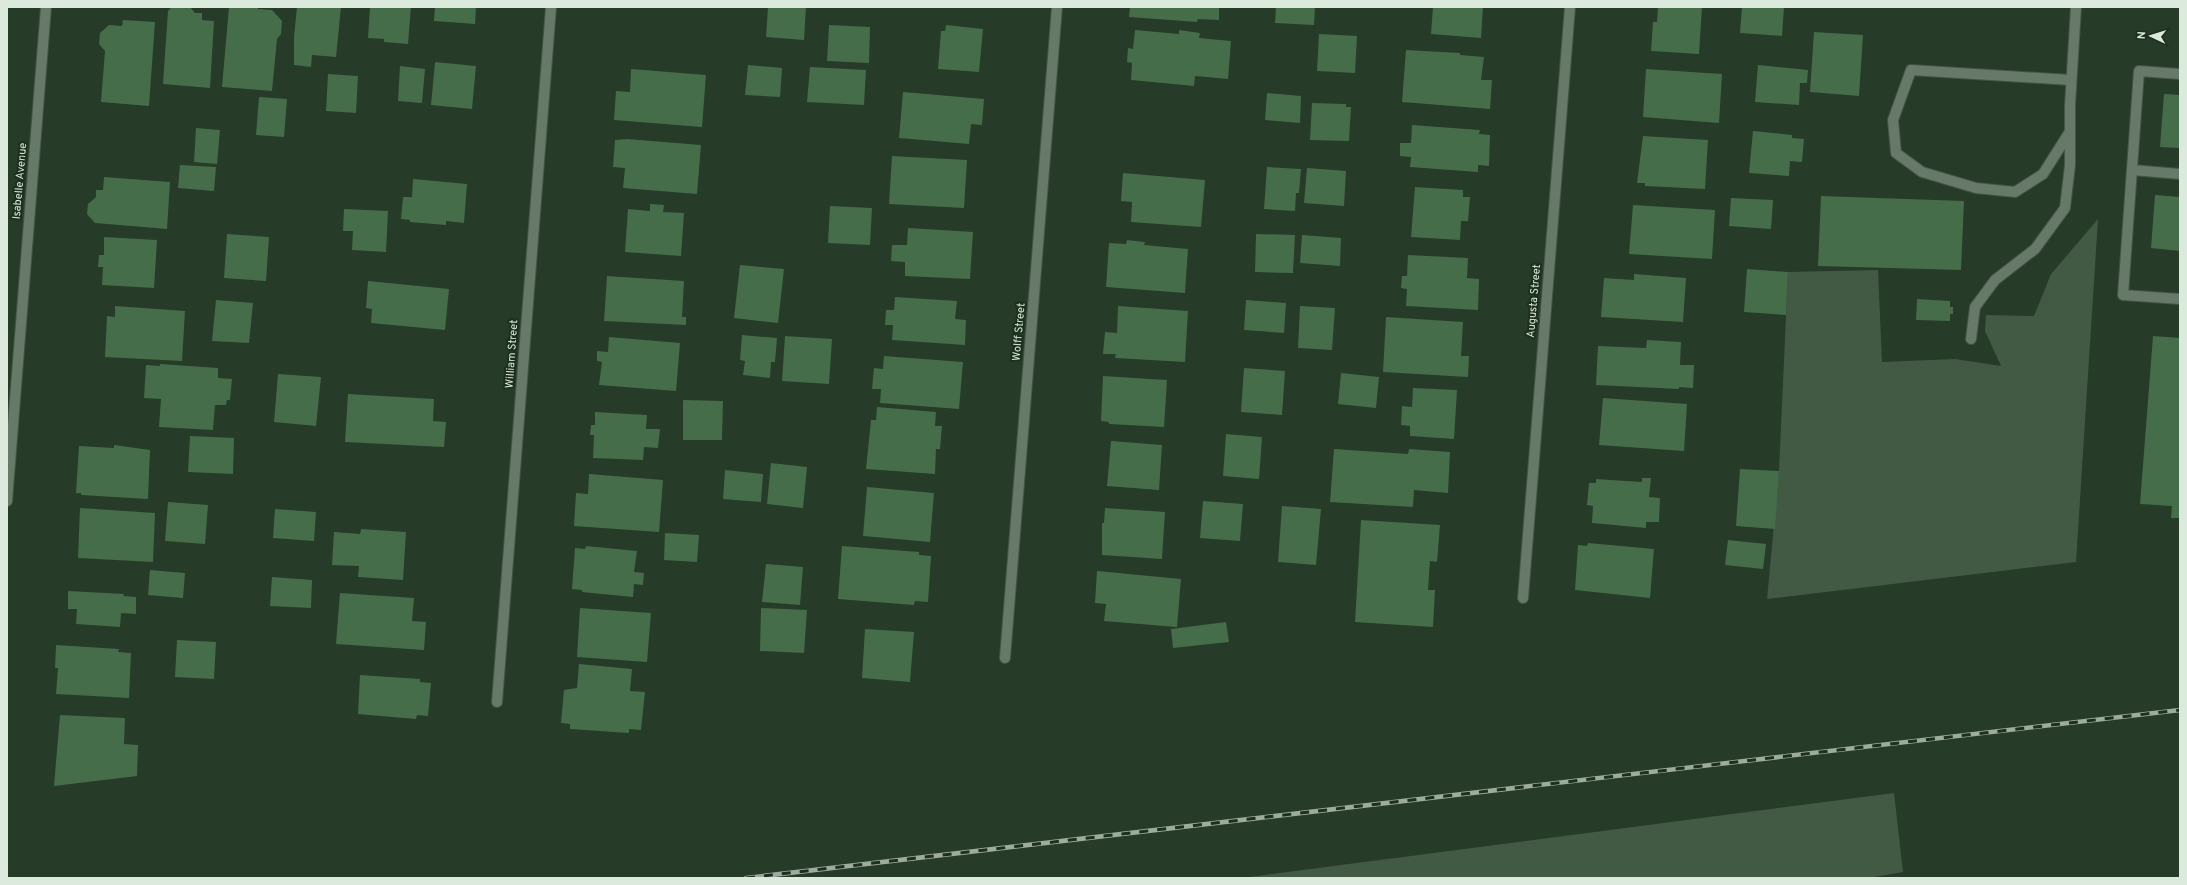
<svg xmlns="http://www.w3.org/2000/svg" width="2187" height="885" viewBox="0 0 2187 885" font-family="Overpass,sans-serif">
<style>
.green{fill:#425a44}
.building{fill:#456d49}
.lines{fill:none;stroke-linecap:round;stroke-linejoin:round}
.minor-casing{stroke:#435745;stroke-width:12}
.minor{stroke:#677969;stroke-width:10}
.rail-casing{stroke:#9dac9e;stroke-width:4.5}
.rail{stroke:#1c301e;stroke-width:3;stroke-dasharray:9;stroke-linecap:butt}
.labels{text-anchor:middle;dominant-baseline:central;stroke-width:4;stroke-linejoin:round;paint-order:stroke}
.street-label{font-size:11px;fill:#dce9dd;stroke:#1c301e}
</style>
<rect width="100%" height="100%" fill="#263b28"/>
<path class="green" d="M2098,219L2076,562L1767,599L1779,471L1788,272L1878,270L1882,362L1955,359L2001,366L1985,331L1986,315L2034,316L2051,274Z
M1894,793L1903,872L1869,878H1242Z"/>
<path class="building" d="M172,7H190L195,13H202V20L214,21L210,88L163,84L168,11Z
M229,7H258V9L272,10L282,21L281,34L277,39L272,91L222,87Z
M297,7H341L336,57L312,55L311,67L294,65V37Z
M370,7H411L408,44L384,42V39L368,38Z
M435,7H476L475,24L434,21Z
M768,7H806L804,40L766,37Z
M1130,7H1219V20L1198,19L1197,22L1129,17Z
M1276,7H1315L1314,25L1275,23Z
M1433,7H1483L1481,38L1431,34Z
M1658,7H1702L1699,54L1651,51L1653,22H1657Z
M1742,7H1784L1782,36L1740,33Z
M123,20L155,22L149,106L101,102L105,51L99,44L100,33L109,25L122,26Z
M829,25L870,27L869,63L827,61Z
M946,25L983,29L979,72L938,69L941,31H945Z
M1135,30L1179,34V30L1200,33L1199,38L1231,41L1228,79L1195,76L1194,86L1131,80L1132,63L1127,62L1128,48L1133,49Z
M1814,32L1863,35L1859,96L1810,92Z
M1319,34L1357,36L1355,73L1317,71Z
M1406,50L1460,53V55L1484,57L1481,80H1492L1490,109L1402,102Z
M435,62L476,66L472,109L431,105Z
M748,65L782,68L780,97L745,95Z
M1758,65L1808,70L1807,83H1800L1799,105L1755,102Z
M400,66L425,69L422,103L398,101Z
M810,67L866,70L864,105L807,102Z
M631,69L706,75L702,127L614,120L616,91L630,92Z
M1646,69L1722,74L1719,123L1643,117Z
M328,74L358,76L356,113L326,111Z
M903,92L984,99L982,125L971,124L969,144L899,138Z
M1267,93L1301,96L1300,123L1265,120Z
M2164,94L2180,95V148L2160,147Z
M259,97L287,99L284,137L256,135Z
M1312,103L1346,104V107H1351L1349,141L1310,140Z
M1412,125L1480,130L1479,134L1490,135L1489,166L1478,165V172L1410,167L1411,157L1400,156V143H1411Z
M196,128L220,130L217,164L194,162Z
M1753,131L1792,135V138L1804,139L1802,162L1790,161L1789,176L1749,173Z
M1643,136L1708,140L1705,189L1645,186V183H1637Z
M627,139L701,145L697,194L623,188L625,168L613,167L615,140Z
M892,156L967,160L964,208L889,204Z
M180,165L216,167L214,191L178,188Z
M1267,167L1301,169L1299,193H1296L1295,211L1264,209Z
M1307,168L1346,171L1344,206L1304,203Z
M1123,173L1205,180L1201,227L1131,222L1132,202L1121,201Z
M104,177L170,182L167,229L95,223L87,214L88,204L96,197V190H103Z
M413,179L467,184L464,223L446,221V225L410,222V220L401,219L403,197H412Z
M1415,187L1463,190V197H1470L1468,221H1461L1460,240L1411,237Z
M2155,195L2180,197V251L2151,248Z
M1821,196L1964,201L1961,270L1818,266Z
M1731,198L1773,200L1771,229L1729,226Z
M650,204L664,205L663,212L684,213L681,256L625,252L628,209L650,211Z
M1633,205L1715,210L1712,259L1629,254Z
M830,206L872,208L870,245L828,243Z
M344,209L388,211L386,252L352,250L353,231H343Z
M908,228L973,232L970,279L905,276V262L891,261L892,245H907Z
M227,234L269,237L266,281L224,278Z
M1256,234L1295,235L1293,273L1255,272Z
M1302,235L1341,238L1340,266L1300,263Z
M104,237L157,240L154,288L102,285L103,267H98L99,255H104Z
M1127,240L1145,242L1144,245L1188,249L1185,293L1106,287L1109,243L1126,244Z
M1408,255L1468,258L1467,278L1479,279L1478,310L1406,306L1407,289L1401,288L1402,276H1407Z
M740,265L784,269L778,323L734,318Z
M1747,269L1788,272L1786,315L1744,312Z
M1634,274L1686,278L1683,322L1601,317L1604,278L1634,280Z
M607,276L684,281L682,317H686V325L604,321Z
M368,281L449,289L445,330L371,323L372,309L366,308Z
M895,297L957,301L955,319L966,320L965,345L892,340L893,325H885L886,310H894Z
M1917,299L1950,301V307H1953V314H1950V321L1916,320Z
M216,300L253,303L249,343L212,341Z
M1246,300L1286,303L1284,333L1244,330Z
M115,306L185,311L182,361L105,357L107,316L115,317Z
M1118,306L1188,311L1185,362L1115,358L1116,354H1103L1105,332L1117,333Z
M1300,306L1335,308L1332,350L1298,348Z
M1386,317L1463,322L1461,356H1469L1468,377L1383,372Z
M742,335L777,338L775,362H771L770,378L743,375L745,361L740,360Z
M785,336L832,339L829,384L782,381Z
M2153,336L2180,338V518H2171L2172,506L2140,504Z
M609,337L680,343L676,391L599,385L602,362L597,361V351L608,352Z
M1647,340L1681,342L1680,365H1694L1693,388L1679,387V389L1596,385L1598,346L1646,348Z
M884,356L963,362L959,409L880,403L881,389H872L874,368L883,369Z
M160,364L218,368V378L232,379L230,400H227L226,405H215L213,430L159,427L161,399L144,398L146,365L160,366Z
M1244,368L1285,371L1282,415L1241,412Z
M1341,373L1379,377L1376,408L1338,404Z
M278,374L321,377L316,426L274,422Z
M1103,376L1167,380L1164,427L1109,424V422L1101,421Z
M1413,388L1457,390L1454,439L1410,436V426L1401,425L1402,406L1412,407Z
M348,394L434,399L433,421L446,422L444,447L345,442Z
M1603,398L1687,404L1684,451L1599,445Z
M683,400L723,401L722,440H683Z
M877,407L936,412L935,426H942L940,449H936L935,474L866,469L871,420H876Z
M595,412L647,415L646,429H660L658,448L644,447L643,460L593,458L594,435H590L591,425H595Z
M1226,434L1262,437L1259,479L1223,476Z
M190,436L234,438L233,474L188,472Z
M1111,441L1162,445L1159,490L1107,486Z
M114,445L150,450L148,499L81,495V493H76L79,446L114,448Z
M1334,449L1408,454L1409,449L1450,452L1448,493L1414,490L1413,507L1330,502Z
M771,463L807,467L803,508L767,504Z
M1740,469L1779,471L1775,529L1736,526Z
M725,470L763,474L761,502L723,499Z
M589,474L663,480L659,532L574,526L576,493L588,494Z
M1642,478H1651L1649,497L1660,498L1659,522H1646V528L1592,523L1593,506L1587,505L1589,483H1596V479L1642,482Z
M867,487L934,493L930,542L863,536Z
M1203,501L1243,504L1240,541L1200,538Z
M168,502L208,505L205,544L165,541Z
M1282,506L1321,509L1316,565L1278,562Z
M80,508L155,513L153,562L78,558Z
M1105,508L1165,512L1162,559L1102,555V523H1104Z
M275,509L316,512L314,541L273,538Z
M1361,520L1440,525L1437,562L1430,561L1428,590H1435L1433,627L1355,622Z
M361,529L406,532L403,580L358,577L359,566L332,565L334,532L360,534Z
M665,533L699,535L697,562L664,560Z
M1728,540L1766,544L1763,569L1725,565Z
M1588,543L1654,549L1650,598L1575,590L1578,545L1587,546Z
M586,546L637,551L634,572L644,573L643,585L634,584L633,597L582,592V590L572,589L575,548L585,549Z
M842,546L919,552V555L931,556L928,602L915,601L914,605L838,599Z
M766,564L803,567L800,605L762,602Z
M150,570L185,573L183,598L148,595Z
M1097,571L1181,579L1177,627L1104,621L1106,604L1095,603Z
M272,577L312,580L311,608L270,606Z
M68,591L124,594L123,596L136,597V614L121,613L120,627L76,624L77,609H68Z
M340,593L414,598L412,621L426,622L424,650L336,644Z
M580,608L651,613L647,662L577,657Z
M761,608L807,610L804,653L760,651Z
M1226,622L1229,642L1173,648L1171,629Z
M865,629L914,632L910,682L862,678Z
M177,640L216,642L214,679L175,677Z
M56,645L119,649L118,652L131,653L129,698L56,694L58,668H55Z
M579,664L632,669L630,691L645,692L641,730L629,729V733L570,729V724L561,723L564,690L577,688Z
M360,675L420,679V682L431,683L428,716L417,715L416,719L358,714Z
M60,715L125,718L124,744L138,745L137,776L54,786Z"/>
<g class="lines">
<g class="minor-casing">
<path id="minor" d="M2180,74L2139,71L2123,295L2180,299
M2069,133L2043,174L2015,192L1976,188L1922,172L1896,153L1893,120L1911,70L2071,80
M2132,170L2180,174
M1971,339L1975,307L1995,280L2035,249L2065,208L2070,165V105L2076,7
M7,501L46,7
M1523,598L1570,7
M1005,658L1057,7
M497,702L551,7"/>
</g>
<use href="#minor" class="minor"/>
<g class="rail-casing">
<path id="rail" d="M746,878L2180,710"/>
</g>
<use href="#rail" class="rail"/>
</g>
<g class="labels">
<g class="street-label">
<text transform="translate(20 181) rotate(-85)">Isabelle Avenue</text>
<text transform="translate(1534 301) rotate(-85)">Augusta Street</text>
<text transform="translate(1019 332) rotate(-85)">Wolff Street</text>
<text transform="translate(512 354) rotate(-86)">William Street</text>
</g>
</g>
<rect width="2187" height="885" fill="none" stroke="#dce9dd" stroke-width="16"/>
<g transform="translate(2151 36) rotate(274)" stroke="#1c301e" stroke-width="3" paint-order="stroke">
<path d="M0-3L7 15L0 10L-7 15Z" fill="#dce9dd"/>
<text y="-6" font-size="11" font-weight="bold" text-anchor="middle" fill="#dce9dd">N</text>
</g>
</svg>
